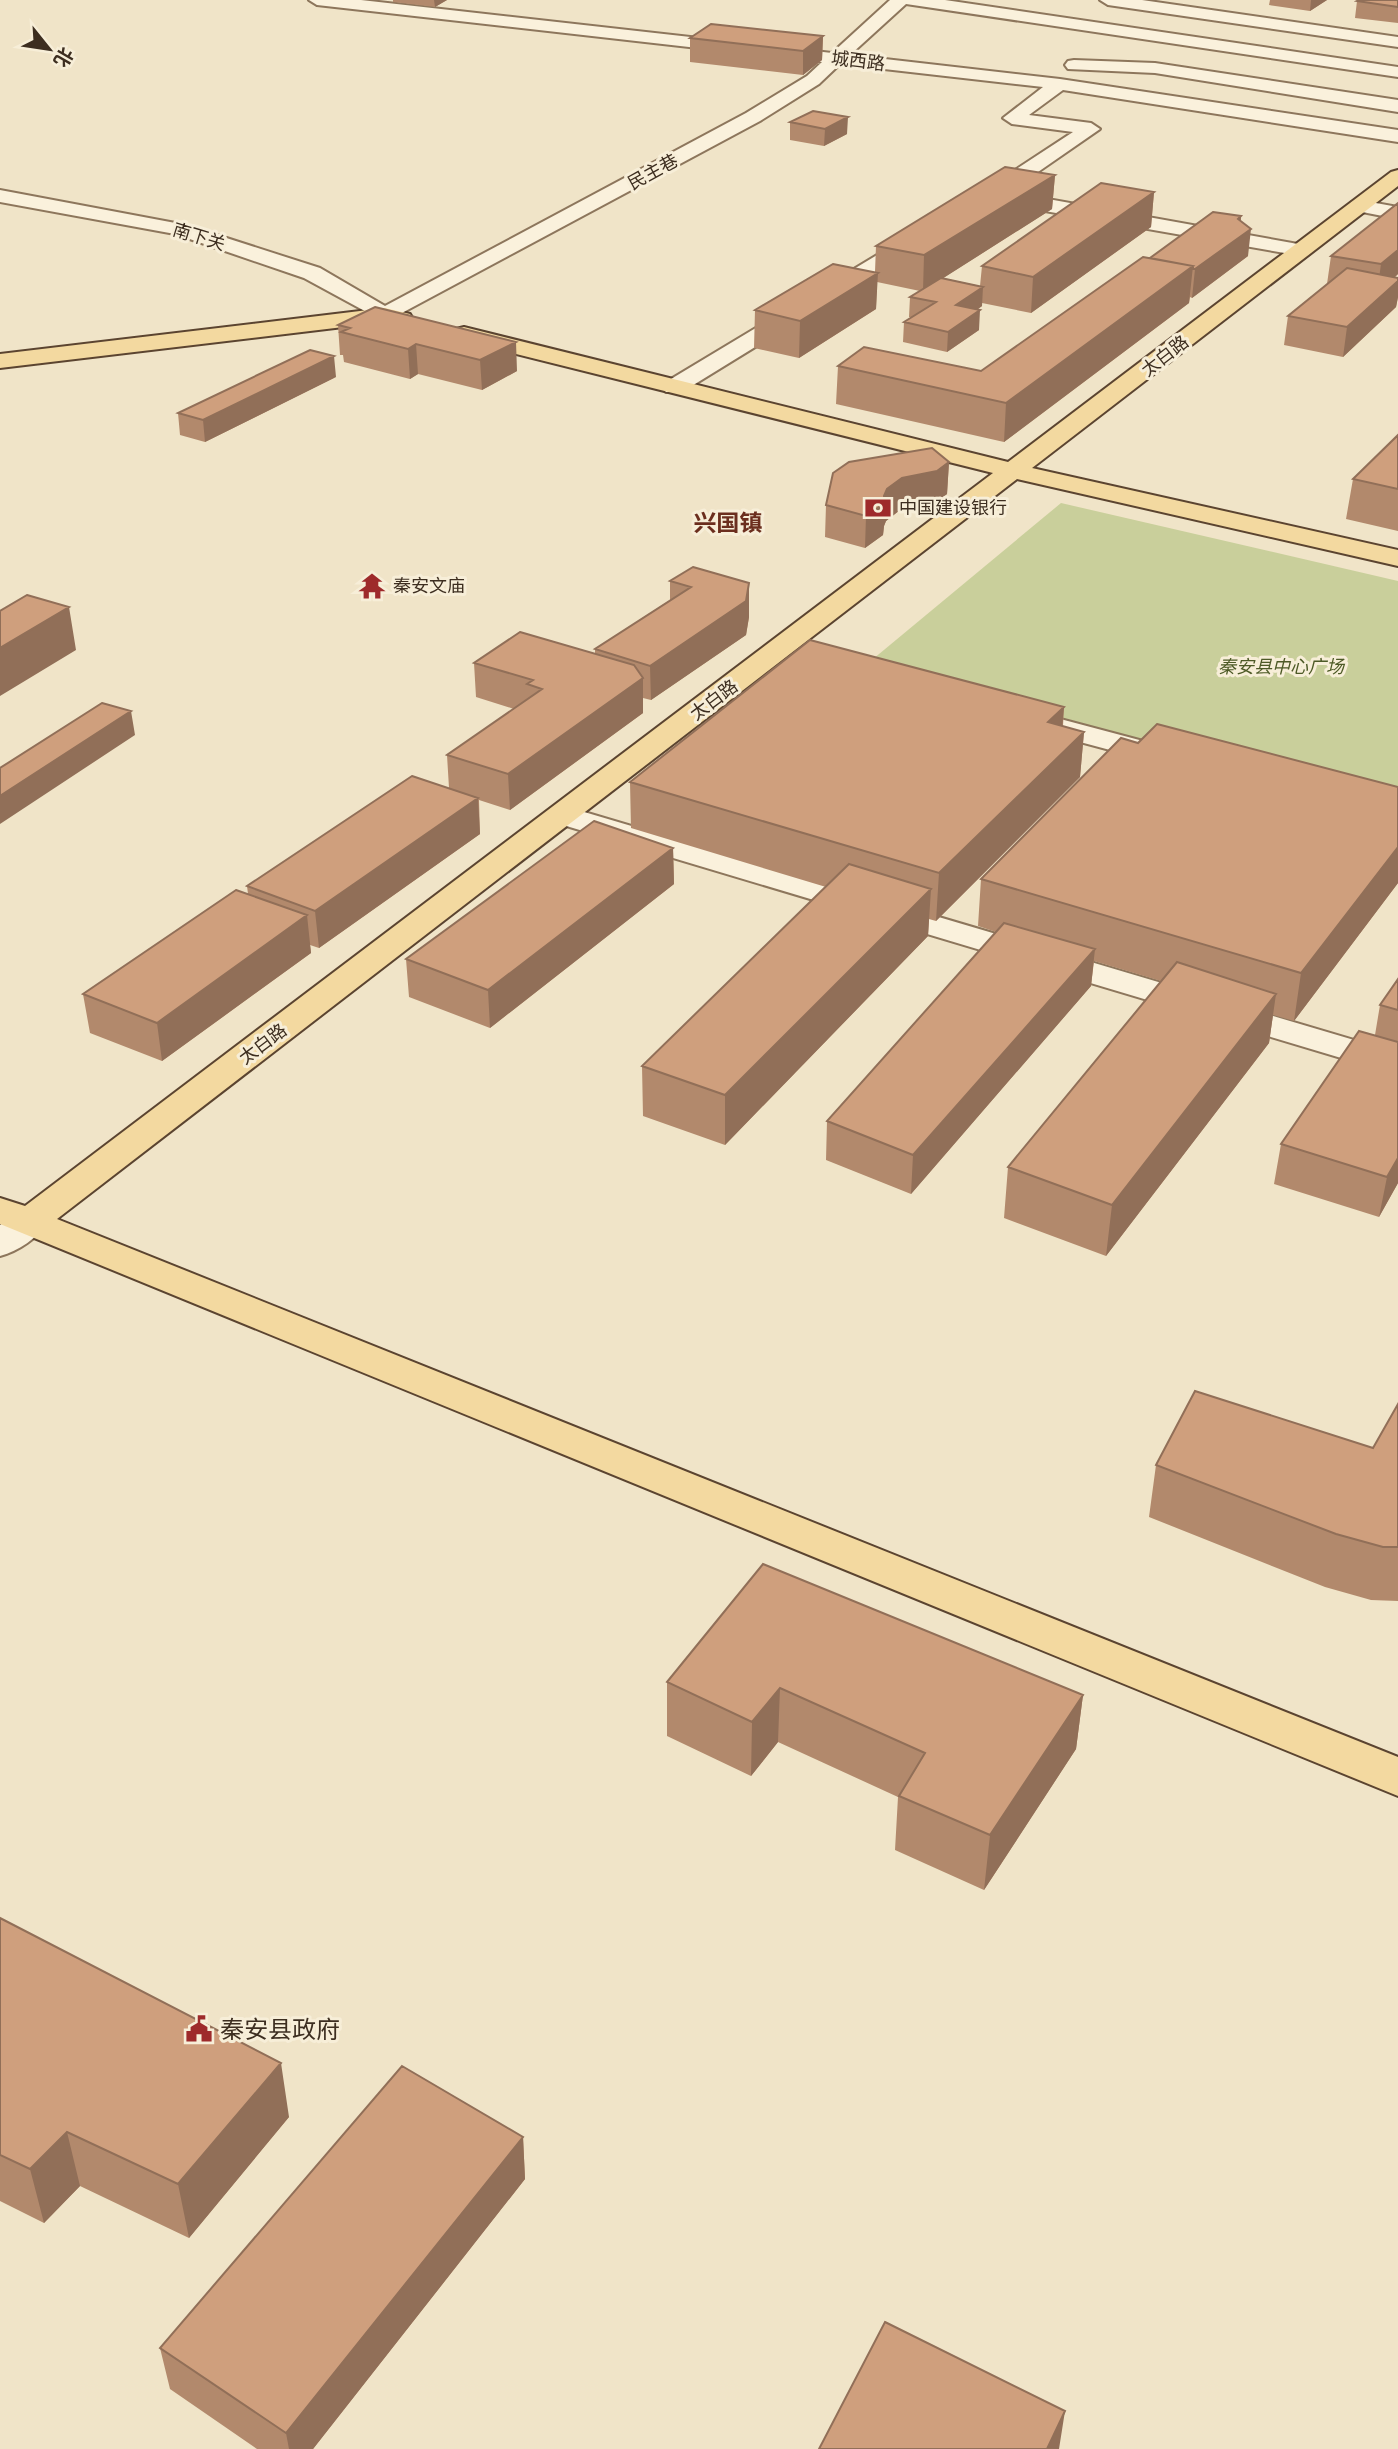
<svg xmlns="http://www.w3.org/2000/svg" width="1398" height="2449" viewBox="0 0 1398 2449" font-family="'Libre Baskerville','Noto Sans SC',serif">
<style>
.green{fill:#c9cf9b}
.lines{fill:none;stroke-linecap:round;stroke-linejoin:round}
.minor-casing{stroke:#8d765c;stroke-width:4}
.major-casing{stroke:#5b4430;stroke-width:4}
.minor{fill:#faf1dc;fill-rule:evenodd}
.major{fill:#f3d9a0;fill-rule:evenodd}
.wall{fill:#b2896c}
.shaded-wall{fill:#916f58}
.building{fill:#cf9f7d;stroke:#916f58;stroke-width:2}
.labels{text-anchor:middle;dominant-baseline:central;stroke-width:6;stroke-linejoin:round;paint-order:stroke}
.far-street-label{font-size:18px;fill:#3d2e20;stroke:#f7eed8}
.far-poi-label{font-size:18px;fill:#3d2e20;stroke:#f7eed8;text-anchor:start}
.far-park-label{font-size:18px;font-style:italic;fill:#4d5a26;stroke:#f7eed8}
.far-district-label{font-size:23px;font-weight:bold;fill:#6b2e1e;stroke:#f7eed8}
.near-poi-label{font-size:24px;fill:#3d2e20;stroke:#f7eed8;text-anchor:start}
</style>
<rect width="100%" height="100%" fill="#f0e4c8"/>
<path class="green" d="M1061,503L1398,581V812L861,669Z"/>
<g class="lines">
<g class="minor-casing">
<path id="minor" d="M309,0H361L832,53L890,0H945L1398,67V77L906,4L850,55L1060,79L1398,130V142L1063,90L1029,115L1091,123L1100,129L1009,192L1309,246L1312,250L1309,254L1302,256L1011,205L986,197L983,193L986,189L1073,132L1012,124L1003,118L1043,87L840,64L819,84L760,121L385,322L304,278L175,234L0,202V190L186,225L320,268L385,306L746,113L807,76L822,62L317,5Z
M1100,0H1142L1398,37V47L1108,5Z
M1074,60L1155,63L1398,100V112L1155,73L1068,69L1065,65L1068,61Z
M1359,200L1398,207V219L1352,210L1349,206L1352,202Z
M919,232L926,234L929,238L926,242L682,392H666L662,387L666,382L912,234Z
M1034,712L1177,750L1181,756L1177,762L1166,765L1024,727L1019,721L1024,715Z
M564,806L1398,1053V1075L553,822L548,815L553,808Z
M29,1210L43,1214L48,1222C37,1238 19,1251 0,1256V1225L15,1214Z"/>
</g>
<g class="major-casing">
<path id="major" d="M1398,170V186L1032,468L1398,550V566L1017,479L57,1219L1398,1757V1796L0,1224V1198L25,1206L993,473L456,339L453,334L456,329L464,327L1008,462L1391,172Z
M385,308L410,314L413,319L410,324L402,326L385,322L0,368V354Z"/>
</g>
<use href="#minor" class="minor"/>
<use href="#major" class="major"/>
</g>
<path class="wall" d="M393,0H447L435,7L393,2Z
M1270,0H1327L1310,11L1269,5Z
M1398,0V23L1355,18L1357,1Z
M823,36L822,60L803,75L690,62V38Z
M813,111L847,134L824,146L790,140V122Z
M1055,175L1052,209L943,278L980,286L982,266L1154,192L1151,227L1031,313L982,303V306L977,310L979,330L947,352L903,342L904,322L912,317H909L910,297L920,291L877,282L876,309L799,358L754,348L755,310L875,272L876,246Z
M1398,203V274L1395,277L1398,278V297L1396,307L1343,357L1284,345L1288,316L1327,284L1331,256Z
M1241,216V221L1248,256L1192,298L1190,297L1189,303L1004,442L836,404L838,366L981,371L1150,258Z
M375,307L517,371L482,390L418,374L410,379L344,362L343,355H340L338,325Z
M336,377L205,442L180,435L178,413Z
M1398,435V531L1346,519L1353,479Z
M949,462L947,494L935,503L900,510L886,521L884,526L883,535L865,548L825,537L826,505Z
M670,581L749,583V617L746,635L651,700L643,698V713L510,810L479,800L480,834L319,948L310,945L311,953L162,1061L90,1033L83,994L248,894L247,886L449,788L447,755L514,709L476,697L474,663L595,654V649L670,600Z
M1064,707L1063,726L1084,732L1080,777L936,921L929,919L928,936L725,1145L643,1116L642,1066L826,887L631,828L630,782Z
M1138,743L1398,787V883L1294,1021L1273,1015L1269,1043L1106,1256L1004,1218L1008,1167L1161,981L1094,961L1091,986L911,1194L826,1160L827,1121L996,932L978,926L981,879Z
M673,848L674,884L490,1028L409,997L406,959Z
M1398,979V1183L1379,1217L1274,1184L1281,1144L1375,1035L1380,1005Z
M1398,1404V1601L1371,1600L1325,1587L1149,1517L1156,1465L1373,1448Z
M667,1682L1083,1695L1076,1749L984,1890L895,1850L898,1797L778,1742L751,1776L667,1736Z
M0,1918L289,2117L189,2238L80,2186L44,2223L0,2201Z
M523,2137L525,2179L313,2449H257L170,2389L160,2348Z"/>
<path class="shaded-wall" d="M434,0H447L435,7Z
M1311,0H1327L1310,11Z
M823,36L822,60L803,75V51Z
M848,117L847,134L824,146L825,129Z
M1055,175L1052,209L923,291L924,255Z
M1154,192L1151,227L1031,313L1033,277Z
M1241,216L1239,238L1251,229L1248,256L1192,298L1195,269Z
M1398,250V274L1377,293L1381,264Z
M1193,266L1189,303L1004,442L1006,403Z
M878,273L876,309L799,358L800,321Z
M1398,281V297L1396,307L1343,357L1347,327Z
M983,287L982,306L955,325L956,305Z
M980,310L979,330L947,352L948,332Z
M516,342L517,371L482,390L480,360Z
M416,344L418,374L410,379L408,349Z
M334,356L336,377L205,442L203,420Z
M949,462L947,494L935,503L900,510L886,521L884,526L883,535L865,548L866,516L884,496L887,489L902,478Z
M749,583V617L746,635L651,700L650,666Z
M69,607L76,650L0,696V648Z
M643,678V713L510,810L508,774Z
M1064,707L1060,752L1048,722Z
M131,711L135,735L0,824V796Z
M1084,732L1080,777L936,921L939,873Z
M478,798L480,834L319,948L315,911Z
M1398,847V883L1294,1021L1301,973Z
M673,848L674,884L490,1028L488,990Z
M931,889L928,936L725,1145V1095Z
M307,915L311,953L162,1061L157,1023Z
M1095,949L1091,986L911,1194L913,1155Z
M1276,994L1269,1043L1106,1256L1112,1205Z
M1398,1158V1183L1379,1217L1387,1177Z
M780,1688L778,1742L751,1776L752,1722Z
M1083,1695L1076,1749L984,1890L990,1835Z
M281,2063L289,2117L189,2238L178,2184Z
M67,2132L80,2186L44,2223L30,2169Z
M523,2137L525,2179L313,2449H289L286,2433Z
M1065,2411L1059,2449H1047Z"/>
<path class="building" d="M1359,0H1398V7L1357,1Z
M711,24L823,36L803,51L690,38Z
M813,111L848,117L825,129L790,122Z
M1005,167L1055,175L924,255L876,246Z
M1101,183L1154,192L1033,277L982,266Z
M1398,203V250L1381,264L1331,256Z
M1213,212L1241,216L1238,219L1251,229L1195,269H1193V266L1150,258Z
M1143,257L1193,266L1006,403L838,366L864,347L981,371Z
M833,264L878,273L800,321L755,310Z
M1347,268L1398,278V281L1347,327L1288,316Z
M941,278L983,287L956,305L980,310L948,332L904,322L936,302L910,297Z
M375,307L516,342L480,360L416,344L408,349L341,332L350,328L338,325Z
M310,350L334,356L203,420L178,413Z
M1398,435V489L1353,479Z
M932,448L949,462L937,471L902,478L887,489L884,496L885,503L866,516L826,505L833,473L849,462Z
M693,567L749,583L746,601L650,666L595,649L691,587L670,581Z
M27,595L69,607L0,648V611Z
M520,632L634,665L643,678L508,774L447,755L542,689L527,684L533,680L474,663Z
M810,640L1064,707L1048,722L1084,732L939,873L630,782Z
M102,703L131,711L0,796V768Z
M1157,724L1398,787V847L1301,973L981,879L1121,738L1138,743Z
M412,776L478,798L315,911L247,886Z
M594,821L673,848L488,990L406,959Z
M849,864L931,889L725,1095L642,1066Z
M236,890L307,915L157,1023L83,994Z
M1004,923L1095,949L913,1155L827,1121Z
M1177,962L1276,994L1112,1205L1008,1167Z
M1398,979V1010L1380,1005Z
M1359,1031L1398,1042V1158L1387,1177L1281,1144Z
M1195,1391L1373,1448L1398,1404V1547H1383L1336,1534L1156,1465Z
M763,1564L1083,1695L990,1835L899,1796L925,1753L780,1688L752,1722L667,1682Z
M0,1918L281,2063L178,2184L67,2132L30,2169L0,2155Z
M402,2066L523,2137L286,2433L160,2348Z
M885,2322L1065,2411L1047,2449H819Z"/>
<defs>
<g id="bank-bare" transform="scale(2.1)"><path d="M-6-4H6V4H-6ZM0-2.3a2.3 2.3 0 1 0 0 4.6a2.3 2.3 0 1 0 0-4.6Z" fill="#9e2a2b" stroke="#f7eed8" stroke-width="2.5" paint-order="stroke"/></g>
<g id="temple-bare" transform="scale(2.1)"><path d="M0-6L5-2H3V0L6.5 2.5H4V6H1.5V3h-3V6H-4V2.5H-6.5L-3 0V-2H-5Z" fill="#9e2a2b" stroke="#f7eed8" stroke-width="2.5" paint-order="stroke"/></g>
<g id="civic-bare" transform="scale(2.1)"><path d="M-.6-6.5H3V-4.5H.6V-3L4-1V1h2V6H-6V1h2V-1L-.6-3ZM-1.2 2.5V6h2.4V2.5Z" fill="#9e2a2b" stroke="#f7eed8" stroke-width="2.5" paint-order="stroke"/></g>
</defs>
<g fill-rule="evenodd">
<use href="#bank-bare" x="878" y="508"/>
<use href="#temple-bare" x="372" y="586"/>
<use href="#civic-bare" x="199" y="2029"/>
</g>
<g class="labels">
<g class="far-street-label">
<text transform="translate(858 61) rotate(7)">城西路</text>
<text transform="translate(653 172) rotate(-29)">民主巷</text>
<text transform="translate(199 237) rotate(17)">南下关</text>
<text transform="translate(1165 356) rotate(-38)">太白路</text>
<text transform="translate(714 700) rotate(-37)">太白路</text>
<text transform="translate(263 1044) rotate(-37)">太白路</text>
</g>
<g class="far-poi-label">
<text x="899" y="508">中国建设银行</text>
<text x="393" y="586">秦安文庙</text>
</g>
<g class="far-park-label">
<text x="1281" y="667">秦安县中心广场</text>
</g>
<g class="far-district-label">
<text x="728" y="523">兴国镇</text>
</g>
<g class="near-poi-label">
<text x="220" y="2029">秦安县政府</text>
</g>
</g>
<g transform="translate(49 49) rotate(120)" stroke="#f7eed8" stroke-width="5" paint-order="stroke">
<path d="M0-5L12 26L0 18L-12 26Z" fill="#3d2e20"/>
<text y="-10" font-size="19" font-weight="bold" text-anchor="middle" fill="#3d2e20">北</text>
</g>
</svg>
